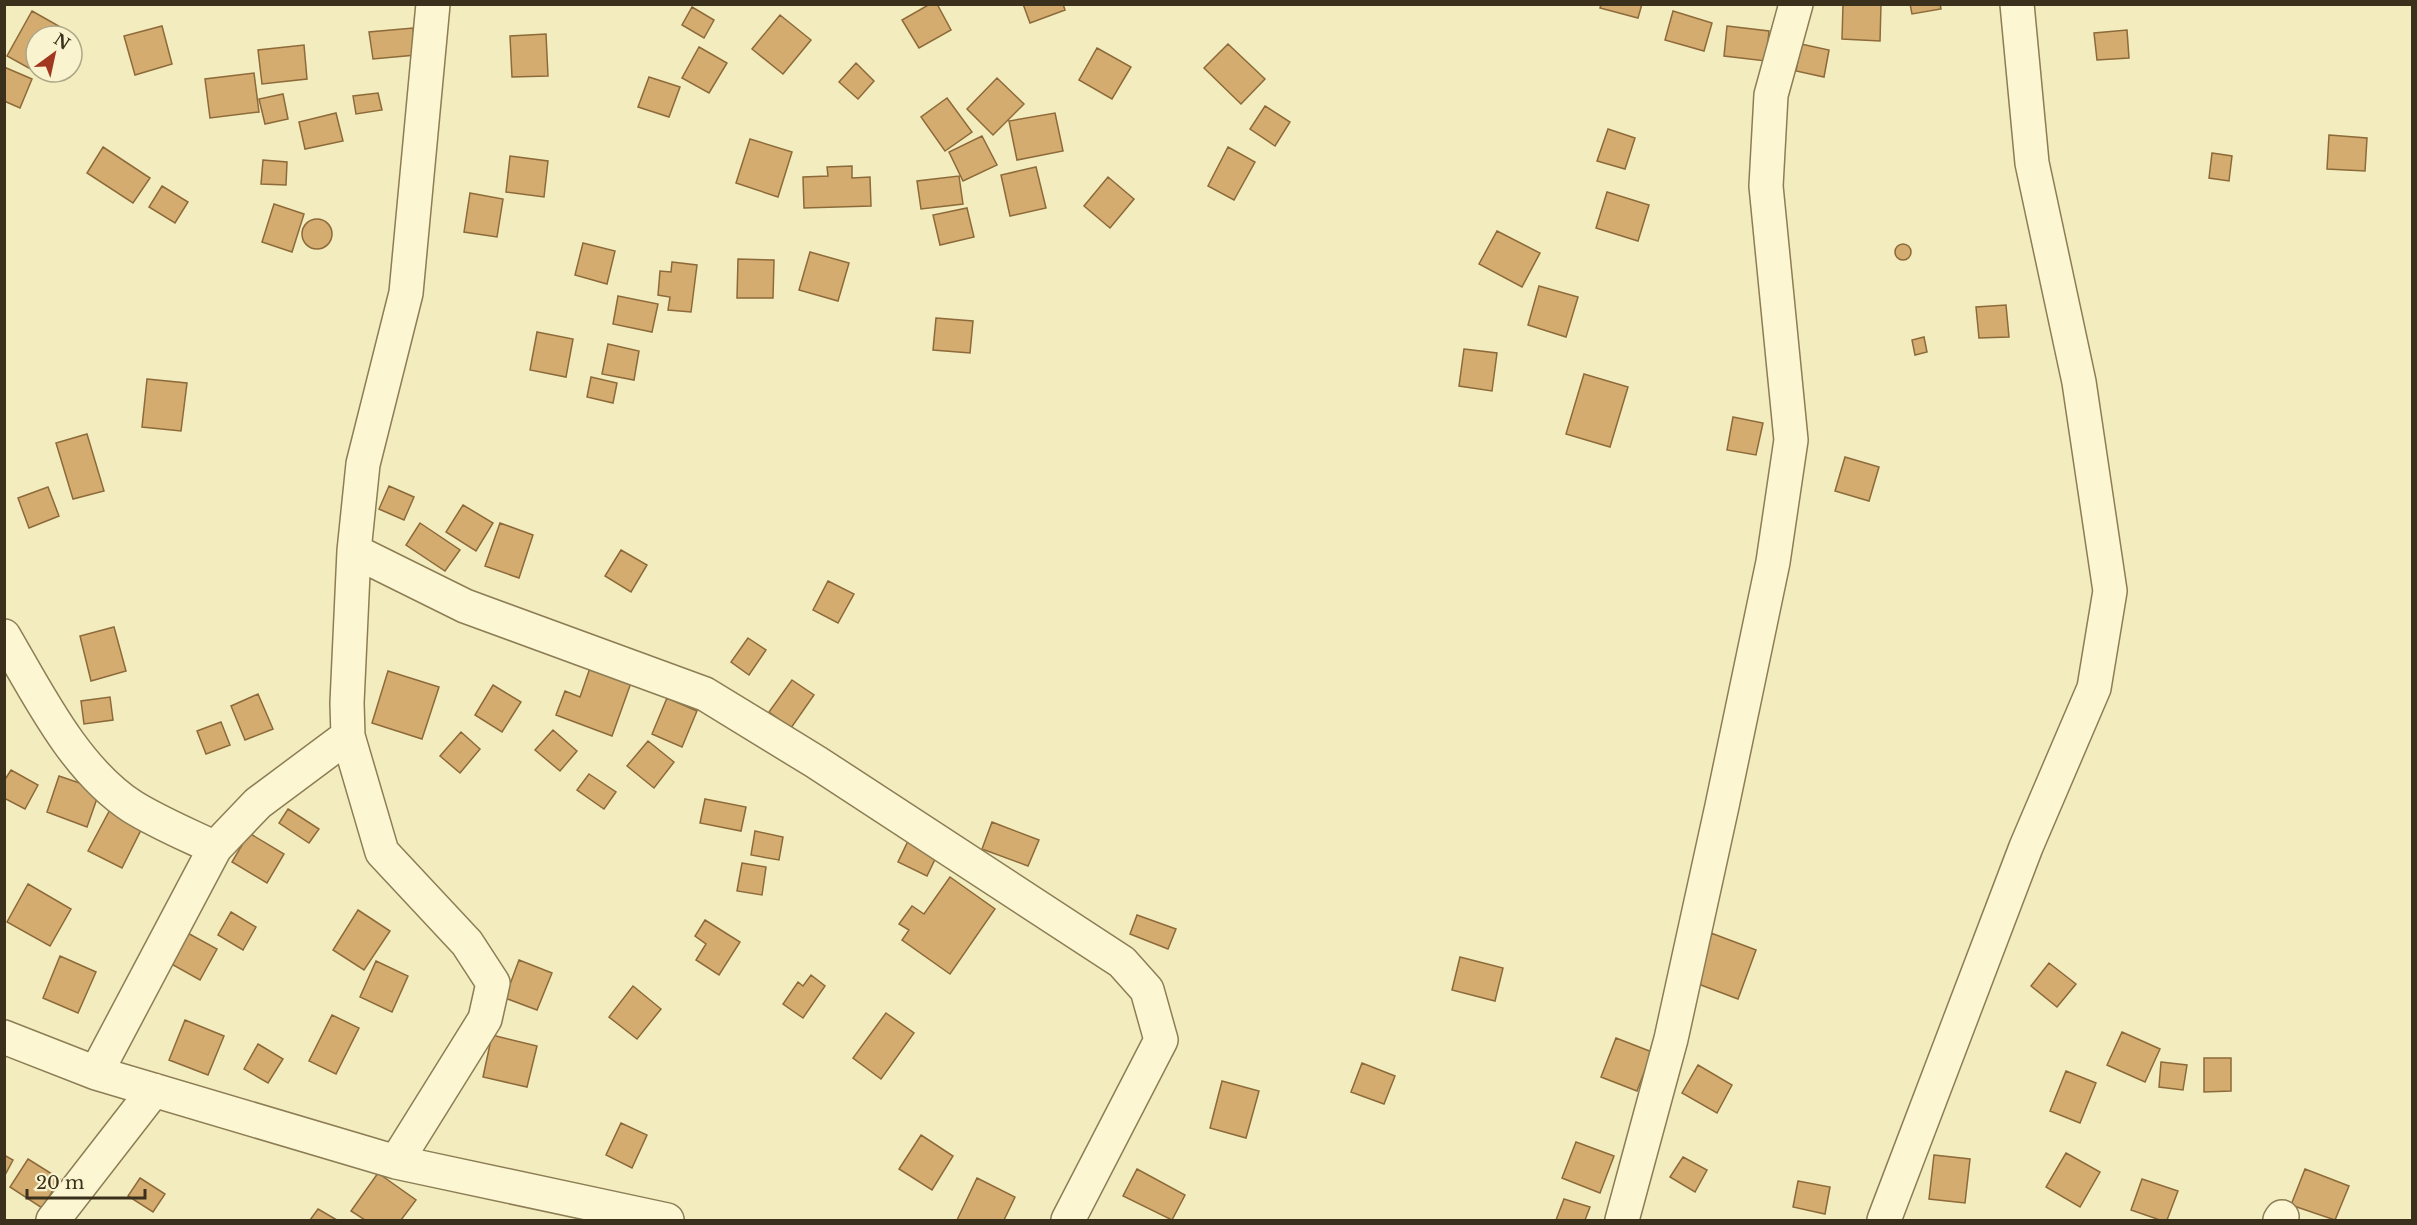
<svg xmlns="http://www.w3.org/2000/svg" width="2417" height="1225" viewBox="0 0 2417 1225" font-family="'Libre Baskerville',serif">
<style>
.building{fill:#d4ac70;stroke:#8d6a39;stroke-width:1.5}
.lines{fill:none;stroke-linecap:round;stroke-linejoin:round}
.minor-casing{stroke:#8c7d55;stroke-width:36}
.minor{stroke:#fcf7d2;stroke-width:33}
</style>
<rect width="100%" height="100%" fill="#f2ecbe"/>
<path class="building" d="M930,4H937L951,30L919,48L902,20Z
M1023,4H1063L1065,10L1030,23Z
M1601,4H1642L1638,18L1600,8Z
M1843,4H1881L1880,41L1842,39Z
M1910,4H1940L1941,9L1912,14Z
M692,7L714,20L704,38L682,25Z
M32,11L64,29L60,36H36V72L7,56Z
M1673,11L1712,23L1704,51L1665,40Z
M780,15L811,40L783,74L752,49Z
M162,26L172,64L135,75L124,36Z
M1727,26L1769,31L1766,61L1724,56Z
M413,28L416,55L373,59L369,32Z
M2127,30L2129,58L2097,60L2094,33Z
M546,34L548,76L512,77L510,36Z
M1228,44L1265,79L1241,104L1204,68Z
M1801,44L1829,50L1824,77L1796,71Z
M304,45L307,79L262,84L258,50Z
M699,47L727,63L709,93L682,78Z
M1097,48L1131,67L1112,99L1079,80Z
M856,63L874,81L858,99L839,82Z
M4,67L32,79L20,108L4,101Z
M254,73L259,112L210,118L205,79Z
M649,77L680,87L669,117L638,107Z
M997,78L1024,104L993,135L967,109Z
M378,93L382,110L356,114L353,96Z
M283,94L288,119L265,124L259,99Z
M947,98L972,132L945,151L921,117Z
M1265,106L1290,122L1275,146L1250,129Z
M336,113L343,141L305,149L299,122Z
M1055,113L1063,151L1017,160L1009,121Z
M1608,129L1635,138L1625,169L1597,161Z
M2329,135L2367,138L2365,171L2327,169Z
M982,136L997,165L963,181L949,152Z
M750,139L792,152L778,197L736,183Z
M103,147L150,178L133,203L87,173Z
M1228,147L1255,162L1234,200L1208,186Z
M2212,153L2232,156L2229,181L2209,178Z
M510,156L548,161L544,197L506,192Z
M263,160L287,162L286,185L261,184Z
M852,166V178L870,177L871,206L804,208L803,177L828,176L827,167Z
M1036,167L1046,208L1010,216L1001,175Z
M959,176L963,204L921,209L917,181Z
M1108,177L1134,199L1110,228L1084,206Z
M162,186L188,202L175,223L149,207Z
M1607,192L1649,205L1638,241L1596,228Z
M470,193L503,199L497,237L464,232Z
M274,204L304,214L292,252L262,242Z
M967,208L974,237L940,245L933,215Z
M302 234a15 15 0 1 1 30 0a15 15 0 1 1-30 0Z
M1497,231L1540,253L1522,287L1479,264Z
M583,243L615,251L607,284L575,275Z
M1895 252a8 8 0 1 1 16 0a8 8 0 1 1-16 0Z
M810,252L849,263L838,301L799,290Z
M738,259L774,260L773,298H737Z
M672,262L697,265L691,312L668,310L670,297L658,295L660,271L671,272Z
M1539,286L1578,297L1566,337L1528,325Z
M618,296L658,304L652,332L613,324Z
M2006,305L2009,337L1979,338L1976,307Z
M936,318L973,321L970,353L933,350Z
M537,332L573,339L566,377L530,370Z
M1924,337L1927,352L1915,355L1912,340Z
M608,344L639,351L634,380L602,374Z
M1464,349L1497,353L1492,391L1459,386Z
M1584,374L1628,387L1610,447L1566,434Z
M591,377L617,383L613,403L587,397Z
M147,379L187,383L181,431L142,427Z
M1733,417L1763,423L1756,455L1727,450Z
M87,434L104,491L73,499L56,443Z
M1845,457L1879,467L1869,501L1835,491Z
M389,486L414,497L404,520L379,509Z
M48,487L59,516L29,528L18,498Z
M463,505L493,523L476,551L446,532Z
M420,523L460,550L445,571L406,545Z
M500,523L533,535L519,578L485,566Z
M621,550L647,565L631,592L605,576Z
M828,581L854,594L838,623L813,610Z
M114,627L126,671L91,681L80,636Z
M748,638L766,650L749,675L731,662Z
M591,665L632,680L612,736L556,715L565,691L580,697Z
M388,671L439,687L422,739L372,723Z
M792,680L814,695L791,728L769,712Z
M493,685L521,702L502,732L475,715Z
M258,694L273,729L245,740L231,706Z
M110,697L113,720L84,724L81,701Z
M667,698L697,711L682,747L652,734Z
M221,722L230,745L206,754L197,731Z
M553,730L577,751L560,771L535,750Z
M461,732L480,749L460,773L440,756Z
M648,741L674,762L654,788L627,766Z
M11,770L38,785L25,809L4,798V781Z
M589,774L616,792L604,809L577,790Z
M59,776L100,790L87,827L47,812Z
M705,799L746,807L741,831L700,823Z
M113,804L146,820L122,868L88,851Z
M288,809L319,829L309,843L279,823Z
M992,822L1039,840L1028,866L982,849Z
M755,831L783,837L779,860L751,855Z
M249,833L284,854L267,883L232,862Z
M909,839L938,853L927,876L898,862Z
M742,863L766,867L762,895L737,891Z
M950,877L995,909L950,974L902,940L909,930L899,924L912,906L924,914Z
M28,884L71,909L50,946L7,922Z
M358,910L390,931L364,970L333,950Z
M231,912L256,927L243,950L218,935Z
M1137,915L1176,929L1168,949L1130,934Z
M705,920L740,942L719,975L696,960L706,944L695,936Z
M184,931L217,949L200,980L166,961Z
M1711,933L1756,950L1738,999L1693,982Z
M60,956L96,972L78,1013L43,998Z
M1460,957L1503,968L1495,1001L1452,990Z
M519,960L552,973L537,1010L505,998Z
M376,961L408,976L392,1012L360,997Z
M2049,963L2076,984L2057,1007L2031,986Z
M811,975L825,986L803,1018L783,1004L798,982L803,986Z
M633,986L661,1009L637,1039L609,1017Z
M886,1013L914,1033L881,1079L853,1058Z
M332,1015L359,1028L336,1074L309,1061Z
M185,1020L224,1036L208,1075L169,1060Z
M2122,1032L2160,1049L2145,1082L2107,1065Z
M492,1035L537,1046L527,1087L483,1077Z
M1616,1038L1652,1052L1637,1091L1601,1077Z
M258,1044L283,1059L268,1083L244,1069Z
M2204,1058H2231V1091L2204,1092Z
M2161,1062L2187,1065L2183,1090L2159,1087Z
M1362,1063L1395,1076L1384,1104L1351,1092Z
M1698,1065L1732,1085L1717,1113L1682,1093Z
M2066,1071L2096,1083L2080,1123L2050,1111Z
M1222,1081L1259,1091L1246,1138L1210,1128Z
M621,1123L647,1135L632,1168L606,1155Z
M921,1135L953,1156L932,1190L899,1169Z
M1576,1142L1614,1156L1600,1193L1562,1178Z
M2066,1153L2100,1172L2080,1207L2046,1187Z
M4,1155L13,1160L4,1177Z
M1934,1155L1970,1159L1965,1203L1929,1199Z
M1683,1157L1707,1170L1695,1192L1670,1177Z
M28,1159L60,1179L42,1208L10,1187Z
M1137,1169L1185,1195L1172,1220L1123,1196Z
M2305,1169L2349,1186L2335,1220L2291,1205Z
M378,1173L416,1200L401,1220H365L351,1211Z
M140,1178L165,1194L153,1212L128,1196Z
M977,1178L1015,1197L1004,1220H957Z
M2142,1179L2178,1191L2167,1220H2160L2131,1210Z
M1798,1181L1830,1187L1825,1214L1793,1207Z
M1564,1199L1590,1207L1585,1220H1556Z
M318,1209L337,1220H310Z"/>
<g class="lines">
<g class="minor-casing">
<path id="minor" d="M354,551L465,606L705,694L816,762L1122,962L1147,990L1161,1040L1068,1220
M4,636C38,694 75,770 133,807C159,823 188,835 215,848
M4,1037L96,1073L396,1162L667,1220
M96,1073L215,848L258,803L348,736
M396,1162L485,1019L493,983L467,943L382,852L348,736L347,703L354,551L363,464L406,293L433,4
M53,1220L154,1090
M1622,1220L1671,1039L1722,806L1773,562L1791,440L1766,186L1771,95L1796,4
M1884,1220L2026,847L2094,688L2110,591L2079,382L2032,163L2017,4
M2280,1220L2282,1217"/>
</g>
<use href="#minor" class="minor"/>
</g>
<rect width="2417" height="1225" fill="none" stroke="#3a301b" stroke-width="12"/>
<g transform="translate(54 54) rotate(33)"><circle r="28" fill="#f9f4cf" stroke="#ada687" stroke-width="1.5"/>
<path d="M0-4.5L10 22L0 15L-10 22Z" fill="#a1371f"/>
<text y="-9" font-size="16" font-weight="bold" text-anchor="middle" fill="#3a301b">N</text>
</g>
<path d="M27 1189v9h118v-9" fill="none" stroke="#3a301b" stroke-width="3"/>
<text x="36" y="1189" font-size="18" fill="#3a301b" stroke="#f9f4cf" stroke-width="4.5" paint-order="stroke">20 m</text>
</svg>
